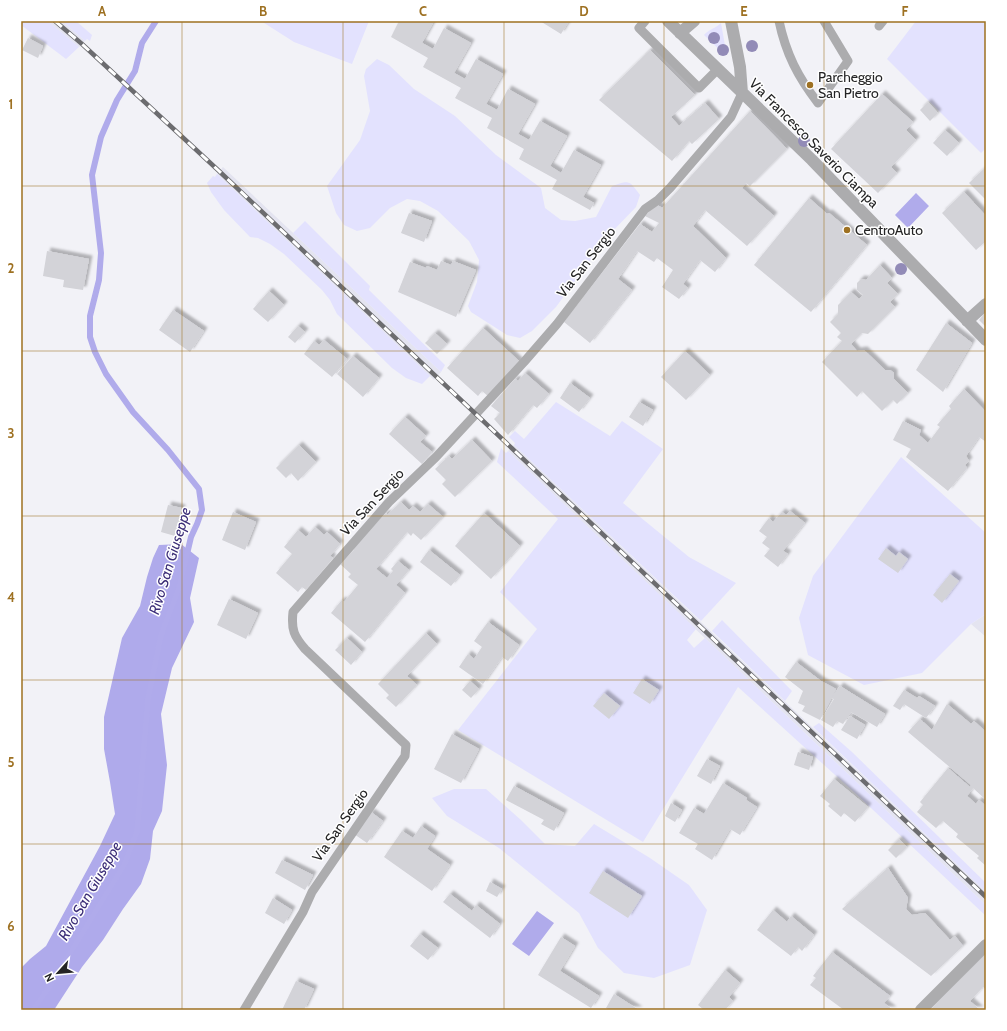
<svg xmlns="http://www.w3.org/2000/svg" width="1007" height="1031" viewBox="0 0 1007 1031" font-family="Cabin,sans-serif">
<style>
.built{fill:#e4e4f0}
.green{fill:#e3e2fe}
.forest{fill:#afaaeb}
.water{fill:#b0abeb}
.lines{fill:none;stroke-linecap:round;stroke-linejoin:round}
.stream{stroke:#b0abeb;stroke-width:6}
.building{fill:#d3d3d8;filter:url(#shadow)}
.service{stroke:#acacae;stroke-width:9}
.minor{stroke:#acacae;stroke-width:12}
.rail-casing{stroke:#6c6c6f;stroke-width:4.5}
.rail{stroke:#fff;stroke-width:3;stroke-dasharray:9;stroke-linecap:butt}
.tree{fill:#928bb7}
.grid{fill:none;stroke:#9e7122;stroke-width:1;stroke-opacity:0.55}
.poi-dot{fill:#9e7122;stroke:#fff;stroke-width:1.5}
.labels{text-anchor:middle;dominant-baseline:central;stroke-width:3;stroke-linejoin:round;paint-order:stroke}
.poi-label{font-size:14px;fill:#242425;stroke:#fff;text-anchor:start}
.street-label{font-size:14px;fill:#242425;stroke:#fff}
.water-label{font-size:15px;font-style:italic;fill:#3c2e78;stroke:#fff}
.neatline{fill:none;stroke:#9e7122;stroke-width:1.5}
.grid-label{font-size:13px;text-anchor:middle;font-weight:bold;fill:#9e7122}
</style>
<defs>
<filter id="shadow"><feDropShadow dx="3.5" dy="-3.5" stdDeviation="1" flood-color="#0004"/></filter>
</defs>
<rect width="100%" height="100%" fill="#f2f2f7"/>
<path class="built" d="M48,21H62L85,41L79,47Z
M223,167L441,372L434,380L217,174Z
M514,445L986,892V905L508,451Z
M986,614V637L971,624Z"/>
<path class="green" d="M21,21H48L79,47L66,59L21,25Z
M62,21H76L92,35L90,41L87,39L85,41Z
M261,21H369L352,64L294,42Z
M916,21H986V148L981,153L887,59Z
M721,23L726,51L725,55L704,35C708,30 716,28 721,23Z
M377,59L389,65L414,89L455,116L496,155L541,188L545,208L561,220L575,221L596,217L612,186C630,180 629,180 640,195L636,207L608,236L556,307L532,331L520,338L507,335L471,312L468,306L477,282L479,260L469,241L438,211L420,201L407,199L390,208L370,228L357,231L344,225L336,213L327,186L360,140L370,111L364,76L366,69Z
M217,174L430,376L422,384L406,378L392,368L337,314L330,300L322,290L284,254L270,244L258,238L250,237L224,210L211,192L207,183L213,176L215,177Z
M305,221L370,286L369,290L445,365L441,372L293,233Z
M556,402L610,436L622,421L663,449L623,503L689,557L736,583L701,621L514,445L515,443L509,437L515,431L524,439Z
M501,448L506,453L508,451L696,629L687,640L694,648L705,638L986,905V916L855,793L738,687L643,842L458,730L537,629L500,592L558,519L497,462Z
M901,457L986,533V614L971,624L922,673L864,685L808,655L799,618L813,576Z
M722,620L792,691L785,701L712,631Z
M819,723L852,752L986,883V892L813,727Z
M454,789H486L521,820L545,844L575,846L594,824L650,858L689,885L707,910L690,965L654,978L624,973L598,948L579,913L499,848L447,816L432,798Z"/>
<path class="forest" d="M181,544L199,558L190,598L194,622L172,668L161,714L167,765L162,811L153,831L150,859L141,884L123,909L103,940L82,967L54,1010H21V968L30,959L46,946L100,846L115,814L110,782L104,749V717L122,638L140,606L147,577L153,558L159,545Z"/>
<path class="water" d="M916,193L929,206L908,228L895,215Z
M537,911L554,923L529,956L512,944Z"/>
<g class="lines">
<path class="stream" d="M33,1010L50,986L124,865L137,832L148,699L161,635L179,588L191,537L197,524L202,510L199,489L168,450L133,412L106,374L95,352L90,337V316L99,280L101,253L92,175L101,137L117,100L135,71L142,43L156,21"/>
</g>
<path class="building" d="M399,21H434L422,43L433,49L444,28L471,43L454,73L465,79L476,59L503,74L486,104L497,110L508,89L535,104L518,134L529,140L540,121L567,136L550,166L561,173L574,150L601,165L583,197L594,203L590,210L552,189L557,180L519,159L524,149L487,128L492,118L455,98L461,88L423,67L428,58L391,37Z
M540,21H569L561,34Z
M28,38L43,46L38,58L22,50Z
M650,50L695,95L671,117L679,126L705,103L719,119L692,144L689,141L672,161L599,100Z
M882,94L913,122L906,130L916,140L891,167L897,173L878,193L831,149Z
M928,102L938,113L930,121L920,110Z
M750,111L787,149L750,186L746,183L742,188L774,216L747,246L705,210L693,226L726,258L715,272L700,260L683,284L688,288L679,299L662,287L673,270L657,258L654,262L637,251L618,279L632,290L590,343L564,322L640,224L652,232L659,223L645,216L656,204L662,208Z
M945,130L959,143L947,156L933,143Z
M986,167V200L969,183Z
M964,192L986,216V241L976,250L942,213Z
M809,198L827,214L829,213L867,245L811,312L754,265Z
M409,213L432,221L424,242L401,233Z
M47,251L89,259L83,290L63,287L64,280L43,276Z
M441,261L451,265L453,261L476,270L456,317L398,292L410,262L426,268L427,266L437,270Z
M880,265L892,278L887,283L898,294L890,302L895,307L868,334L862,333L851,344L857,351L864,350L885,370H890L894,373V379L908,393L897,404L893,400L882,411L862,391L857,397L822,362L842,341L837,337L841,333L830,322L838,314V305L851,292L859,299L863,295L857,290V283L861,279L866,280Z
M269,291L284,305L268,322L253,309Z
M173,310L204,331L190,352L159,330Z
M986,312V327L979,320Z
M946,323L972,343L943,392L916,370Z
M298,326L305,332L295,343L288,337Z
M483,328L520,362L489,397L482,391L478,396L447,368Z
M435,333L447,344L437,354L425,343Z
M324,340L347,359L332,377L304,354L314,341L319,345Z
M685,351L710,375L686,400L661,377Z
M353,356L379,378L363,397L337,374Z
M525,373L549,394L537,408L533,405L508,435L494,419L500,413L491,406L515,379L518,381Z
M570,383L590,398L579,412L560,398Z
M964,389L986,412V442L979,437L966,456L969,461L965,465L967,468L948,491L906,457L911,449L893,440L903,421L921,430L919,435L928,443L940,427L937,425L951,409L949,406Z
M639,402L653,410L643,426L629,417Z
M405,417L426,436L420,442L432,452L422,464L389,434Z
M472,440L492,461L455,497L442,484L446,480L435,469L449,456L452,459Z
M299,445L316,462L298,481L291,473L286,478L276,468Z
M401,502L409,510L413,506L420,512L428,504L443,517L421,540L413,533L411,536L407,532L376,569L387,578L393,571L391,569L398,561L409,570L396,585L405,593L365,642L331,613L342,600L344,602L358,585L348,577L351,574L340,564L354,550L352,548L386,513L387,515Z
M168,505L182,508L175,536L161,532Z
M790,511L805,523L783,551L788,554L778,567L764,556L770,549L762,543L767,537L759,531L769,518L773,522L782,512L786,515Z
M233,512L256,522L245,550L222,540Z
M484,513L520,546L491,579L455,546Z
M315,527L324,535L327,532L340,544L330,556L333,558L306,590L302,587L298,592L276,573L292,554L284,547L298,530L306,537Z
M886,548L896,556L899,552L908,559L898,573L878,559Z
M429,550L460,575L451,586L420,562Z
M950,574L959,581L942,603L933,595Z
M229,599L258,613L246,639L217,625Z
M488,622L519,645L508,661L502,657L483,684L459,667L468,654L474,659L482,647L474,641Z
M426,633L437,644L407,676L417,685L396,707L386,698L389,695L378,684Z
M347,638L362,652L351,665L335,650Z
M796,662L821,681L836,689L820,720L802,711L805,706L798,703L803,691L785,677Z
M642,679L659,690L650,704L633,693Z
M470,681L479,689L471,698L462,690Z
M840,686L885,714L877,727L851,712L843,724L837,721L833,727L821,720L834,699L831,698Z
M904,690L917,698L919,696L935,706L926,718L904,704L900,710L893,706Z
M604,693L620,706L609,719L593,706Z
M947,704L971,724L974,721L986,732V800L973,788L967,796L976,804L979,800L986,806V866L977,858L979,856L956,837L958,834L943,821L936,828L917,812L923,805L920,802L948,768L970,787L971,785L908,732L920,719L932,730Z
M850,716L865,725L857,739L841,730Z
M452,734L479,749L461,783L434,769Z
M798,752L813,757L809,770L794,765Z
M707,759L720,766L711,784L697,776Z
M834,779L868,807L855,822L844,813L841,817L828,806L830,804L820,796Z
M723,783L747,798L746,800L757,807L740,835L730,829L712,860L695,849L698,844L679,833L694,808L704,814Z
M514,786L564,813L554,831L541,824L544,820L506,800Z
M671,803L682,810L675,822L665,816Z
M371,812L383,821L367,843L354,834Z
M421,826L435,836L427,849L450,865L432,891L384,857L402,831L413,838Z
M899,839L907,847L896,858L888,850Z
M282,860L313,875L305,890L275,873Z
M888,868L908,898L906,909L912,915L925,913L950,940L955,936L963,946L931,976L842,909Z
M603,871L642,896L628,918L589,893Z
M490,882L502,889L497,897L486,891Z
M450,894L472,911L476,905L500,924L490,938L443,902Z
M273,898L292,910L284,924L265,913Z
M773,910L787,922L791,916L814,935L802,951L798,947L791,956L757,930Z
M420,934L438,948L428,960L410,946Z
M561,937L575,946L560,971L599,996L591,1008L538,975Z
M832,952L890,996L884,1003L893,1010H844L810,985L816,978L813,976Z
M986,953V989L983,987L970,1001L980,1010H930Z
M725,970L740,983L729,997L733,1001L725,1010H704L698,1005Z
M296,981L314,989L304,1010H282Z
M614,994L639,1010H610L606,1008Z"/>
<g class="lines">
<path class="service" d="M645,21L639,28L699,88L718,69
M779,21C786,54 798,77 818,103L848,61L824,21
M879,26L883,21
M244,1010L303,912L312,892L405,756L406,745L305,649C294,636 291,630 293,612L389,502L436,457L524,362L557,324L645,209L658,200L670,188L731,117L742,93"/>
<path class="minor" d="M668,21L812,160L986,340
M731,21L740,67L742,93
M680,33L694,21
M967,321L986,304
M921,1010L986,945"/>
<g class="rail-casing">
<path id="rail" d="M55,21L82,44L219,171L986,897"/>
</g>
<use href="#rail" class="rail"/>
</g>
<g class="tree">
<circle cx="714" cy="38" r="6"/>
<circle cx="752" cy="46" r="6"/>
<circle cx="723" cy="50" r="6"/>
<circle cx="804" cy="141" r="6"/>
<circle cx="901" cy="269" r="6"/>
</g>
<path class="grid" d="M182,21V1010M343,21V1010M504,21V1010M664,21V1010M824,21V1010M21,186H986M21,351H986M21,516H986M21,680H986M21,844H986"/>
<g class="poi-dot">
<circle cx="810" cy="85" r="4"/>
<circle cx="847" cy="230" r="4"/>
</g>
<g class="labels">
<g class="poi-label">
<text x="818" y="77">Parcheggio<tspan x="818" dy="16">San Pietro</tspan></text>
<text x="855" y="230">CentroAuto</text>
</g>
<g class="street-label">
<text transform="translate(814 143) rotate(45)">Via Francesco Saverio Ciampa</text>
<text transform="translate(586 262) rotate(-52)">Via San Sergio</text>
<text transform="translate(372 502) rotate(-47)">Via San Sergio</text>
<text transform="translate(340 825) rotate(-55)">Via San Sergio</text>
</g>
<g class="water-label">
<text transform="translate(170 561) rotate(-73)">Rivo San Giuseppe</text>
<text transform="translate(90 891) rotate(-60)">Rivo San Giuseppe</text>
</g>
</g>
<rect width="1007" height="1031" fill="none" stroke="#ffffff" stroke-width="44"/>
<g transform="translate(58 973) rotate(243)" stroke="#ffffff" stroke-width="3" paint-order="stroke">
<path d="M0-3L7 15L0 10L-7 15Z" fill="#242425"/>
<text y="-6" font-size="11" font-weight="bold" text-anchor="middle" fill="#242425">N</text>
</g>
<rect x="22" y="22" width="963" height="987" class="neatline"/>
<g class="grid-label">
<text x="102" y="16">A</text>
<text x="263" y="16">B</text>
<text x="423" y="16">C</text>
<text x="584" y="16">D</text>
<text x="744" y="16">E</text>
<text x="905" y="16">F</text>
<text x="11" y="109">1</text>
<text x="11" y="273">2</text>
<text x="11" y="438">3</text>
<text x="11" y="602">4</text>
<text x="11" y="767">5</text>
<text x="11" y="931">6</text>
</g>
</svg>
